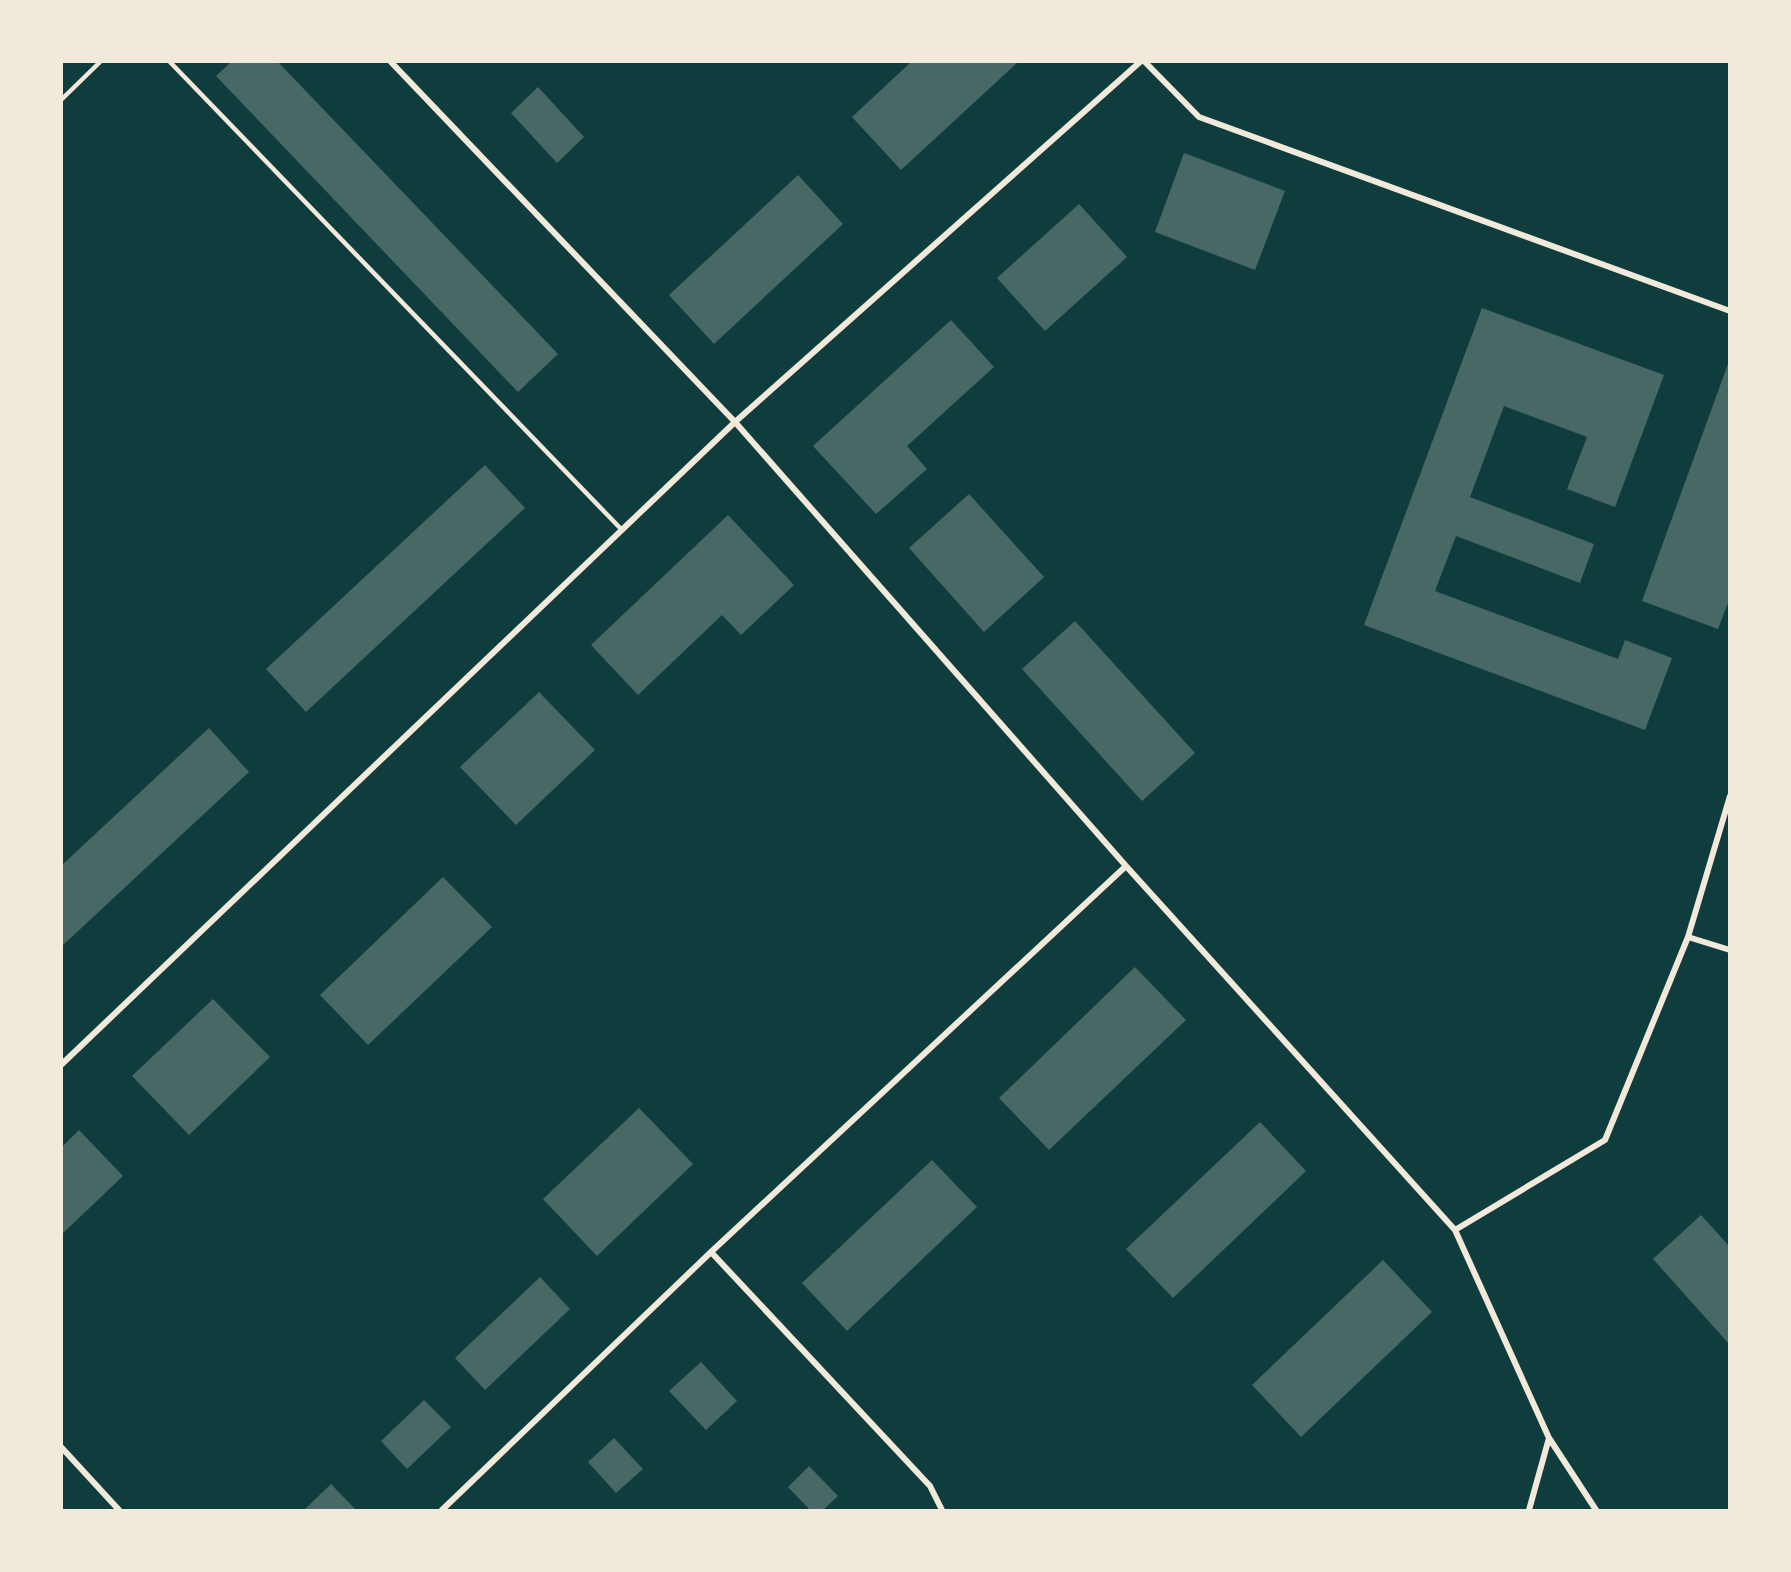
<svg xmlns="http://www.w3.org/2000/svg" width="1791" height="1572" viewBox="0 0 1791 1572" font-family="'Roboto Condensed',sans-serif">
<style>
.building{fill:#486865}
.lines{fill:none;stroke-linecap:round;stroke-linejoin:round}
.service{stroke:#f1e9da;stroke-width:4.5}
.minor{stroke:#f1e9da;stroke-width:6}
</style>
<rect width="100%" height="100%" fill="#0f3d3e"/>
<path class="building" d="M231,62H278L558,354L518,392L216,76Z
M911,62H1018L901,170L852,117Z
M538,87L584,137L557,163L511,113Z
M1184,153L1285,191L1255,270L1155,232Z
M798,175L843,224L714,344L669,295Z
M1079,204L1127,257L1045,331L997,278Z
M1482,308L1664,375L1615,507L1567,489L1587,437L1504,406L1470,497L1594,544L1580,583L1456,536L1435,591L1618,659L1625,640L1672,658L1645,730L1364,625Z
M951,320L994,367L907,446L927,469L876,514L813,446Z
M1729,361L1730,598L1718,629L1642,601Z
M485,465L525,508L306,712L266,669Z
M969,494L1044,577L984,632L909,548Z
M728,515L794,585L741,635L722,615L638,695L591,645Z
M1075,621L1195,753L1142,801L1022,669Z
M539,692L595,750L516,825L460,767Z
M209,728L249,772L62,946V865Z
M443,877L492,927L368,1045L320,995Z
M1135,967L1186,1020L1049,1150L999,1098Z
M213,999L270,1057L189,1135L132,1076Z
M639,1108L693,1164L597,1256L543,1199Z
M1260,1122L1306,1171L1173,1298L1126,1249Z
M79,1130L123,1176L62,1234V1147Z
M932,1160L977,1207L847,1331L802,1283Z
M1701,1215L1730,1247V1345L1653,1259Z
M1383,1260L1432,1312L1301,1437L1252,1385Z
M540,1277L570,1309L485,1390L455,1358Z
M701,1362L737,1401L706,1430L669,1391Z
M424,1400L451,1427L407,1469L381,1441Z
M614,1438L643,1469L616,1493L588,1462Z
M809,1466L838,1496L823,1510H810L788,1487Z
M331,1484L356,1510H304Z"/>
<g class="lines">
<path class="service" d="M170,62L622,530
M62,99L100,62"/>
<path class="minor" d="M391,62L735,422L1126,866L1455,1230L1549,1438L1596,1510
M1145,62L1199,117L1730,311
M1688,937L1730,950
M62,1064L735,422L1140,62
M1455,1230L1605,1140L1688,937L1730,796
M711,1252L930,1486L942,1510
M62,1448L119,1510
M442,1510L711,1252L1126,866
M1529,1510L1549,1438"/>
</g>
<rect width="1791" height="1572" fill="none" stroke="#f1e9da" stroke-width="126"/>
</svg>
